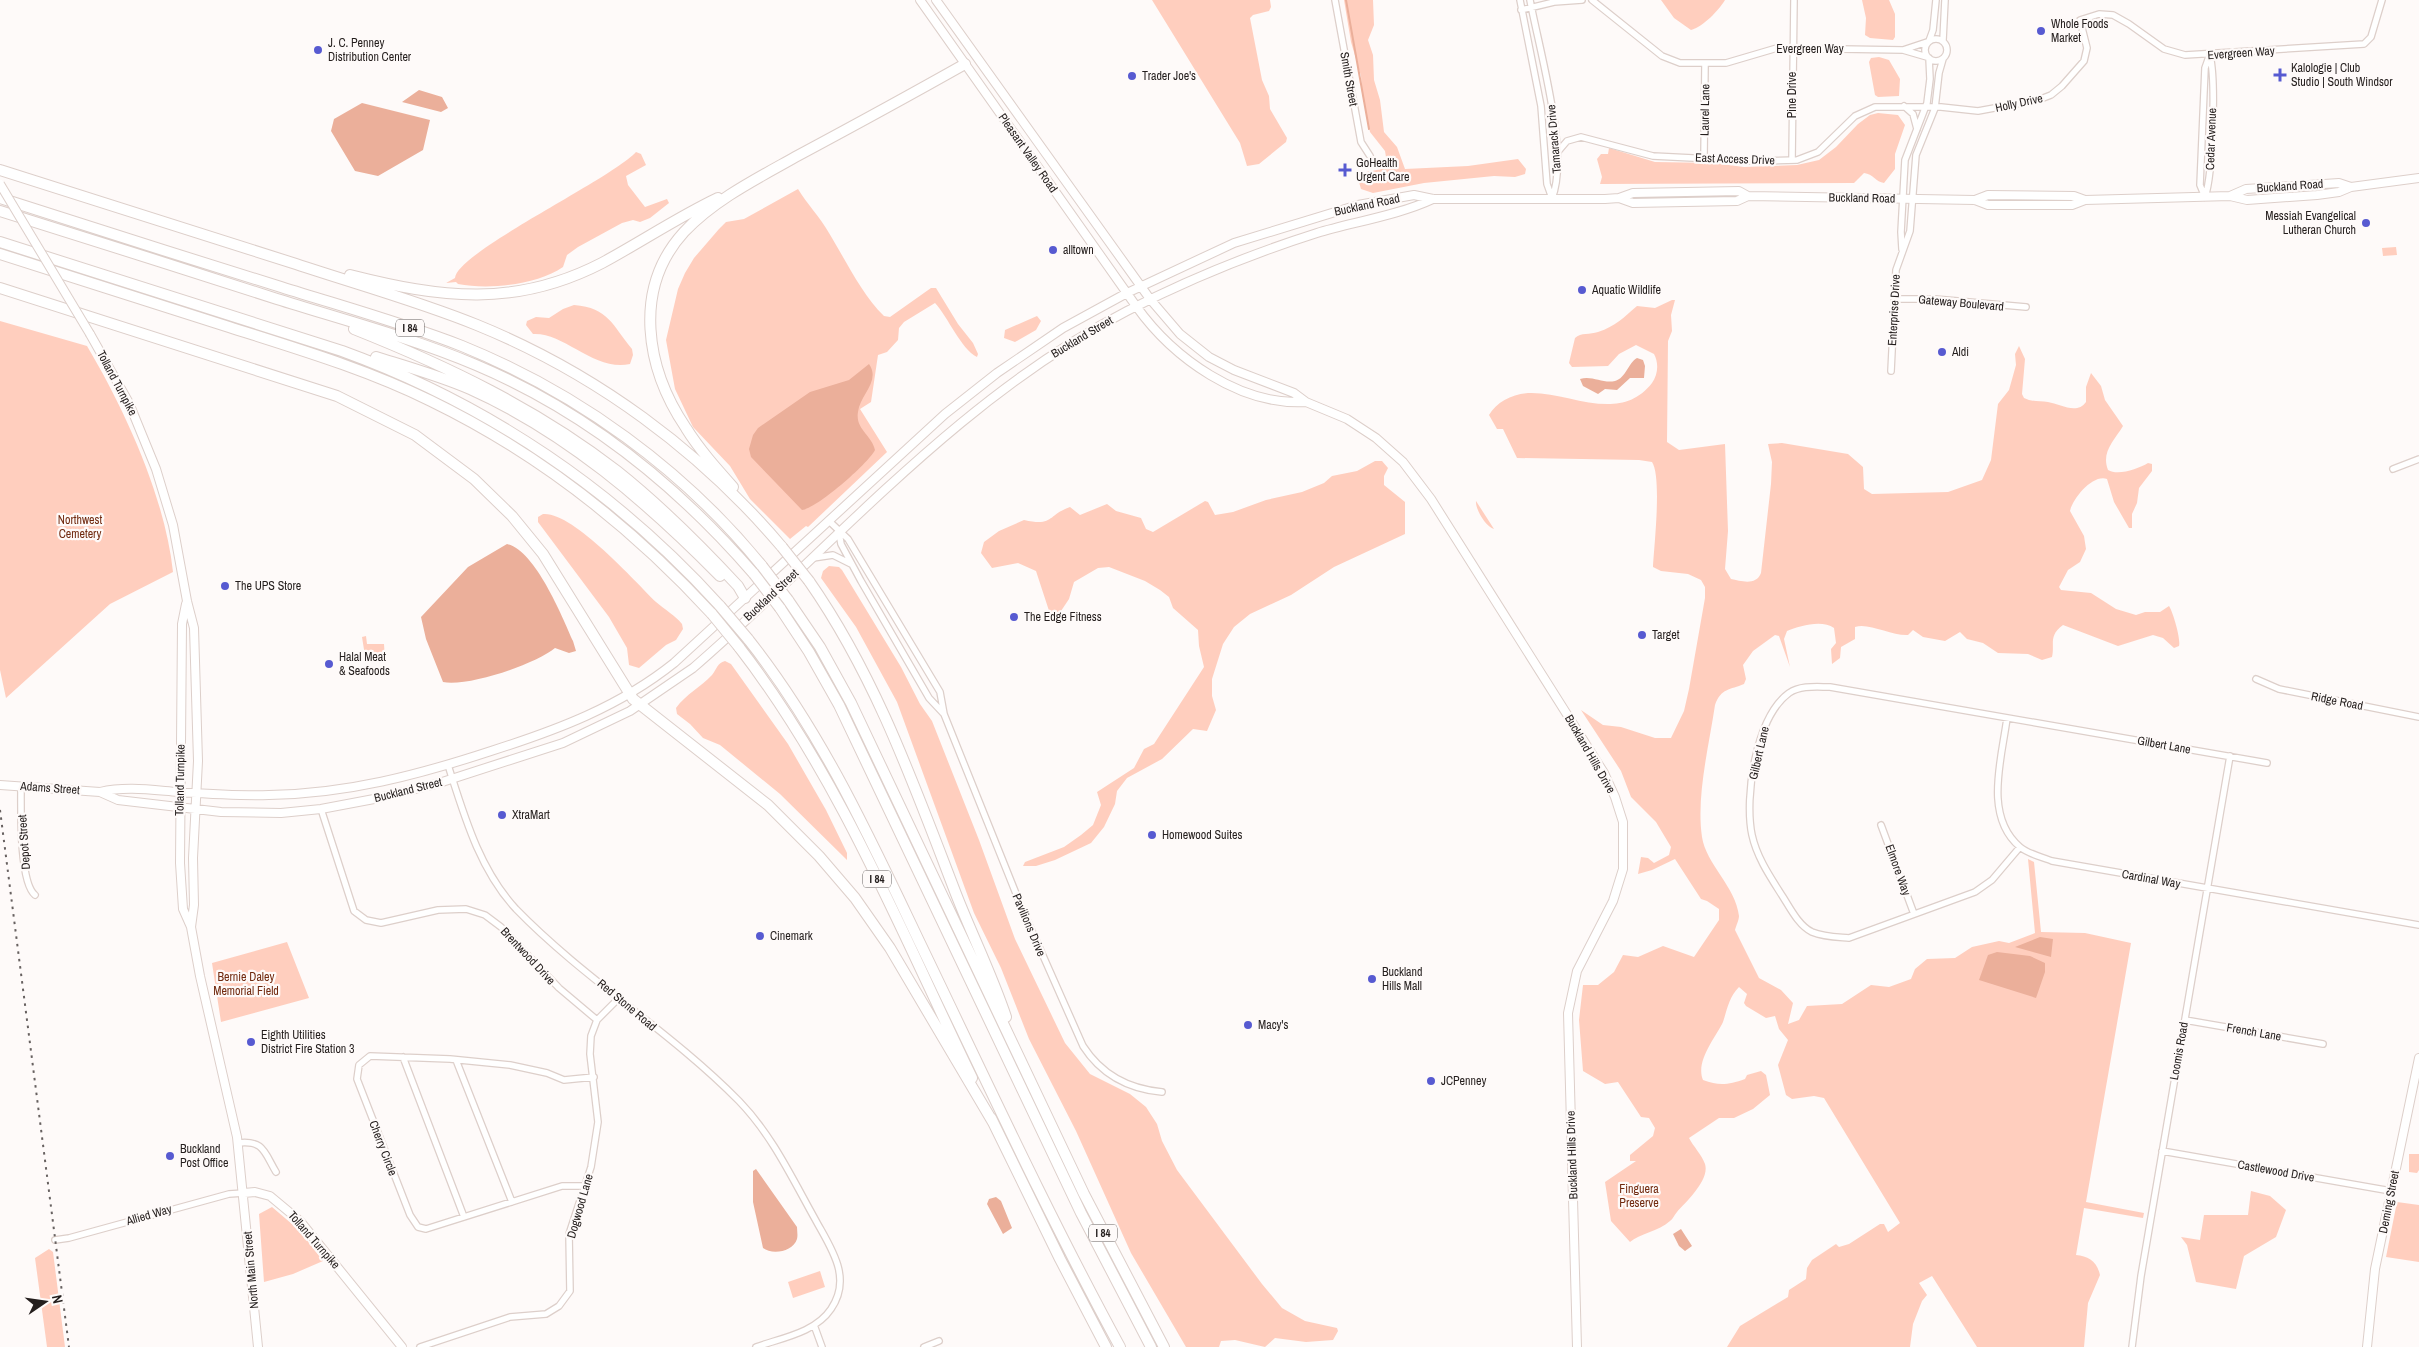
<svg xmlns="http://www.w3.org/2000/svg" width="2419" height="1347" viewBox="0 0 2419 1347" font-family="'Archivo Narrow',sans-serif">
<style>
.green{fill:#ffcebe}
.water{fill:#ebaf9a}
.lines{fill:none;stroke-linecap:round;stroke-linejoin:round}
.stream{stroke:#ebaf9a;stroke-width:2}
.street-casing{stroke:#ddcfca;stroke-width:8}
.secondary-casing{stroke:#ddcfca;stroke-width:10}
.highway-casing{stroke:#ddcfca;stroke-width:12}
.street{stroke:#fff;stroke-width:5.5}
.secondary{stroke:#fff;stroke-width:8}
.highway{stroke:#fff;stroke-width:10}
.rail{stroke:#676160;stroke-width:2;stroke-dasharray:2.5 5;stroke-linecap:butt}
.secondary-bridge-casing{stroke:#ddcfca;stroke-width:10;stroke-linecap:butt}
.highway-bridge-casing{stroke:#ddcfca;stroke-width:12;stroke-linecap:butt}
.secondary-bridge{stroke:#fff;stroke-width:8}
.highway-bridge{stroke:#fff;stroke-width:10}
.poi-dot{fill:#575ad1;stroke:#fefaf9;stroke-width:2}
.labels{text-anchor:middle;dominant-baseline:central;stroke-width:4.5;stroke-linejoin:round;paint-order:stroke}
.shield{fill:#fefaf9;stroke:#65605f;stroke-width:1}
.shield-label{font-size:11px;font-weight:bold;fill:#241e1d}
.poi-label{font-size:12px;fill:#241e1d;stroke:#fefaf9;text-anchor:start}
.street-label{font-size:12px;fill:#241e1d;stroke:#fefaf9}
.park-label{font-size:12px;fill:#712a0f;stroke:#fefaf9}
</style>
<rect width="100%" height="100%" fill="#fefaf9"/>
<path class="green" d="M1152,0H1270L1271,7L1269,11L1253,15L1250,18L1262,80L1269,96L1270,109L1287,138L1286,142L1259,164L1247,166L1240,143Z
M1344,0H1373L1374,25L1368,40L1373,55L1374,80L1380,100L1384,132L1397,147L1405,169L1468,166L1518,159L1526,169L1525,174L1515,177L1494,176L1424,183L1373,193L1361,189L1358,179L1361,173L1382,169L1386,164V157L1385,151L1370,132L1362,93L1361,76L1351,42Z
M1661,0H1725C1719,10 1703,27 1691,30L1674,18Z
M1862,0H1889L1895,14V37L1893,40L1870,38L1865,35L1866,18Z
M1879,57L1889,60L1900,79L1899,96L1878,97L1875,95L1869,62L1871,58Z
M1878,113L1898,115L1905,125L1895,154V169L1884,183C1876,182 1873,174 1864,173L1854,183L1600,184L1602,177L1597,159L1601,154H1608L1609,148L1655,162L1713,163L1744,167L1797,165L1819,160L1836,147L1858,124L1870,115Z
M636,152L641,154L646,165L626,176L628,185L645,207L667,199L669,203L650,218L640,222L633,220L622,223L578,247L567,255L563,267C537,285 489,290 458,284L456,282L446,283L455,278C457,252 610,180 636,152Z
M798,189C807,204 820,217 829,233C845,259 862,295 884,316L890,317L931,288H936L958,324L973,343L978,354L977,357C961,349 948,317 935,303L904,322L899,328L898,340L887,352L878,355L871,402L860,409L887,452L808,527L806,526L790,539L750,499L730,466L693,427L675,389L666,340L678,289L685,273L694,258L719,229L726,222L744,219Z
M2396,247L2397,255L2383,256L2382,248Z
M1672,300H1675L1671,315L1672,331L1668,341L1667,442L1679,450L1725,444L1728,531L1725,569L1731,579C1741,581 1756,586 1761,573L1771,484L1772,462L1768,444L1782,443L1848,454L1863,467L1864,489L1872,494L1948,492L1982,480L1991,460L1998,404L2009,390L2016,365L2015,354L2019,346L2025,359L2022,394L2024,398C2032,402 2040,401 2048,402C2060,404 2077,415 2086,402V387L2091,373L2101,386L2105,400L2123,426C2114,441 2101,452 2108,470C2118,476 2138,469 2148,463L2152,464V471L2139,488L2137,503L2132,514V528H2129L2114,502L2107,479C2093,474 2073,498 2070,511L2084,536L2086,549L2080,562L2068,570L2059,587L2061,590L2091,593L2116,609L2136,615L2145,612H2160L2169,606C2173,612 2181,639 2179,646L2174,648L2163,638L2153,635L2118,646L2063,625C2048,636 2055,644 2052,657L2042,660L2028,654L1998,653L1983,643L1967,639L1960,632L1945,641L1923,637L1913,630L1908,635C1892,636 1868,622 1855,627V639L1841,647L1840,658L1832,664L1831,649L1836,643L1834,628C1822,619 1799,626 1787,631L1784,639L1790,667L1779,636L1775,635L1753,651L1743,665L1746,679L1744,684C1730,690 1721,688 1715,705C1709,746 1696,796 1702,837C1706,864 1736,887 1739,916C1739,920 1736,926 1735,930L1759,978L1781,990L1793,1003L1788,1024L1799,1020L1807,1006L1842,1004L1871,985L1889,987L1911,979L1915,969L1927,959L1955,958L1972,947L1999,941L2009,943L2035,933L2028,859L2034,862L2041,932L2085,933L2131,943L2086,1202L2144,1213L2143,1218L2084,1208L2076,1255C2088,1256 2097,1261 2100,1275L2088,1303L2084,1347H1977L1932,1276L1919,1283L1927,1295L1922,1301L1913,1324L1910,1347H1727L1740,1326L1788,1297L1789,1290L1806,1279L1807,1268L1812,1260L1836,1244L1839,1247L1849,1244L1880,1224H1884L1888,1232L1900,1223L1824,1098L1814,1096L1792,1099L1786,1095L1778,1065L1788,1040L1779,1029L1775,1016L1766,1018L1746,1006L1744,1003L1747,994L1739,987C1729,997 1727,1010 1723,1022C1716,1037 1695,1061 1703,1080C1719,1086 1728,1085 1745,1079L1747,1075L1761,1071L1766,1075L1770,1095L1753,1109L1734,1118H1719L1689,1138C1693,1146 1702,1155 1705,1164C1710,1180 1686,1202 1677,1212C1674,1215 1673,1219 1670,1221C1659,1231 1639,1234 1630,1242L1611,1221L1605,1182L1636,1161H1630V1155L1653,1136L1655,1128L1649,1118L1641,1117L1618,1082L1605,1084L1583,1071L1579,1020L1583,985H1598L1614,972L1623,955L1638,957L1663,946L1694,957L1719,920V909L1707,901L1701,899L1675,859L1652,870L1638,874L1641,857L1648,858L1654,863L1669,855L1671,847L1656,822L1631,797L1621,771L1581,710L1603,725L1621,727L1655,738H1671L1684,711L1689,689L1705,598V587L1701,580L1688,574L1661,571L1653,567C1654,547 1662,477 1652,462L1639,460L1517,458L1503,429H1497L1489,415C1496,402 1513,394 1528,393C1569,391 1619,425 1652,383C1658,375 1659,363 1654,354L1636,345L1619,354L1608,366L1572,367L1569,363L1575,338C1581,332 1590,335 1598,332C1616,326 1623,318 1637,306L1655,308Z
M574,305C609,308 612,325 632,349L633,355L630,364C595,372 564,332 533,334L526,325L527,321L536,317L549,318L563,309Z
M1037,316L1041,321L1036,330L1015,342L1004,338L1005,330Z
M0,321L87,346C125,410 165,497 173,572L110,604L6,698L0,670Z
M1375,461H1382L1388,468L1384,476V485L1405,502V534L1334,567L1291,595L1250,614L1234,627L1223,644L1212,679V696L1216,710L1207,731L1193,729L1162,759L1127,778L1117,791L1115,804L1104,827L1091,843L1055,860L1036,866H1023L1025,862L1064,847L1081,835L1093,825L1101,805L1097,792L1134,768L1144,749L1154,744L1204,667L1199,646L1198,630L1173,608L1169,597L1160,590L1145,581L1109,567L1098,568L1074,582L1069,599L1053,623L1036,571L1018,563L992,568L981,553L984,542L999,531L1024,520C1054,527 1047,515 1070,507L1080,515L1107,504L1116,511L1141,518L1146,529L1153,532L1205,501L1208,502L1215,515L1233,512L1266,500L1302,492L1324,483L1332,476L1357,471Z
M1476,501L1494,529C1486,527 1475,509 1476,501Z
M543,514C572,511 635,581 656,602C665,610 675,615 682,624L683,629L676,640L666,645L639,668L629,665L627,648L609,617L538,522V517Z
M829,566L839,567L842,570L901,667L920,704L932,721L979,840L1015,939L1065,1043L1090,1074L1130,1094L1146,1107L1157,1124L1162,1141L1177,1170L1262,1284L1282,1308L1305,1321L1337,1328L1338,1331L1333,1340L1306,1342L1275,1338L1265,1347L1235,1340L1221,1341L1219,1347H1186L1131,1253L1076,1131L1029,1039L1001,968L974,913L897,702L856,627L821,578L823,571Z
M366,636L367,644H384L385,660L366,662L362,637Z
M725,661L731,664L788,744L826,810L847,853V860L780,794L720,745L703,738L690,724L677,714L676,708C686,694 701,687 712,675C717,669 717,663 725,661Z
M287,942L309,998L221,1022L212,963Z
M2409,1154H2419V1170L2417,1173L2409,1172Z
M2251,1191L2270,1196L2286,1210L2276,1237L2244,1256L2236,1289L2196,1282L2187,1245L2181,1237L2200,1240L2204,1215H2248Z
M2397,1202L2419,1205V1262L2386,1257Z
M272,1207L299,1230L323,1261L293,1274L264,1282L259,1214Z
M49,1249L53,1252L65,1347H47L35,1258Z
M820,1271L825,1287L793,1298L788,1282Z"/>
<path class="water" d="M419,90L442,97L448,108L441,112L402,102Z
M362,103L430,120L423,150L378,176L355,171L331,131L334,119Z
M1637,358L1643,360L1645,366L1644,378H1630L1617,390L1605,389L1598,394L1583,386L1580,379C1592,375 1603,384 1615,381C1626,378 1628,363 1637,358Z
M869,364C881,381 860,395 858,412C855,429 872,435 875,450C868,464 816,509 802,510L751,457L749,449L753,435L758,428L810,392L849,380Z
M507,544C535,550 562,616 573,641L576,651L569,653L555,648C536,664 468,687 443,682L426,639L421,617L468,567Z
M2040,937L2053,939L2051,957L2015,947Z
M1997,952L2030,956L2045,963V972L2036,998L1979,980L1988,955Z
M756,1169L797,1227C797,1231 798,1235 797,1239C793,1252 772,1255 763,1248L753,1202V1171Z
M996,1197L1001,1201L1012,1228L1003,1234L987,1204L989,1199Z
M1681,1229L1692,1246L1685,1251L1679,1246L1673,1234Z"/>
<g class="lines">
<path class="stream" d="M1346,0L1369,129"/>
<g class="street-casing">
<path id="street" d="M1335,0L1361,142L1370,156
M1520,0L1541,106L1547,184L1552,198
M1530,0C1539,49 1570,155 1552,198
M1592,0L1662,56L1680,63H1726L1777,48L1903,50L1927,57
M1521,10L1554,2L1582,0
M1925 50a11 11 0 1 1 22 0a11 11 0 1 1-22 0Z
M1943,40L1945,0
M1929,41L1933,30L1936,0
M1903,50L1927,42
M1904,106L1913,114L1917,129
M1556,154L1567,141L1581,137L1653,156L1753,161L1797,160L1818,152L1855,116L1875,107H1941L1978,111L2038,100L2051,95L2062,86L2084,61L2087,48L2080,20L2099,14L2113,15L2129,24L2164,49L2185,55L2364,44L2371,37L2382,0
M1704,157L1705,64
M1792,160L1794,0
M2205,197L2200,185L2205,68L2210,54
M2205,197C2213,174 2216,80 2210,56
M1902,249L1901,232L1905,160L1927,103L1930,79L1929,58
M1895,299H1935L2026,307
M1891,371L1896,270L1910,231L1916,155L1935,108L1939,73L1943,59
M2393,469L2419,459
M829,521L848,539L940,692L944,714L1021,906L1083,1046C1101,1074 1129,1089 1162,1092
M839,533L841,544L861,581L929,698L944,714
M813,558L833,555L851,564
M2256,679L2279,689L2419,717
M2007,718C2002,758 1983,816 2020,847C2028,854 2042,857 2052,861L2419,925
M448,765C464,815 479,869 516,909C584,979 670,1031 739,1101C772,1135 792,1178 815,1219C830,1247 853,1277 831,1309C815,1333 781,1338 756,1347
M21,786C21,808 19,882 35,895
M321,809L354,911L366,920L381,923L438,910L466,909L485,915L501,927L559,988L597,1020
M1881,825L1914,914
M2020,847L1992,880L1975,892L1849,938C1837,937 1824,937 1812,932C1799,926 1790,908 1783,897C1771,878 1757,858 1752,835C1744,797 1756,717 1789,693C1801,685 1817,687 1830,687L2267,763
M2185,1020L2323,1044
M403,1057L464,1217
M456,1060L512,1202
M238,1143C264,1140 264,1152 276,1172
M2162,1151L2391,1191
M585,1186H562L426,1229L418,1227L410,1215L357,1079L359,1065L370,1056L450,1059L510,1065L547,1073L564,1080L594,1077
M55,1240L69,1238L229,1194L244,1193
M814,1325L822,1347
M420,1347L510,1317L546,1314L559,1306L570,1291L569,1234L591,1167L598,1122L590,1054L591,1036L597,1020L619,998
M924,1347L939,1341
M2132,1347L2141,1276L2230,756"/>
</g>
<g class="secondary-casing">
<path id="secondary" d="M920,0L1136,306C1173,358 1240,406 1306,402
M936,0L1150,299L1180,334L1209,357L1234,370L1294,393L1306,402L1347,419L1376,438L1403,462L1431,499L1604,773L1615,797L1623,822V869L1613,901L1577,971L1568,1013L1577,1347
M2230,196L2246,189L2339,183L2351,187
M1619,198L1633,203L1737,201L1748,196L1975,200L1988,205H2072L2085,200L2230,196L2247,200L2317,195L2339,192L2351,187L2419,178
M1975,200L1988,195L2074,196L2085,200
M90,334L129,403L156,469L173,525L187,601L194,628L198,761L193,858L194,905L191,927L200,976L237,1137L258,1347
M186,604L182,624L180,863L183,909L191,927
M0,785L100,792L118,800L221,812L281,813L321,809L374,799L436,784L563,743L630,711L693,668C834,546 958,398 1127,311C1189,279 1251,254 1317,233C1354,222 1399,215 1433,199
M100,792C126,786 152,790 178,792C209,794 239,796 269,795C346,794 418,775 491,751C557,730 619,707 674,663L945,414L997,373L1063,328L1127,293L1234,243L1358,205L1414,195L1433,199H1605L1619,198L1633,193L1739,191L1748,196
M244,1193L255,1192L270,1196L300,1221L402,1347
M2367,1347L2375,1269L2419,1058"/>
</g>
<g class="highway-casing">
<path id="highway" d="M0,170C99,201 198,232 296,264C356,284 418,301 477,325C595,373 700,450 782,547
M0,198C94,228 187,258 281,287C341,306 403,323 462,346C578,393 683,469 762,566
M0,211C92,240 185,269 277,299C344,320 412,338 476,365C585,411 677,485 754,574
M0,242L342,351C488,404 616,491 720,606
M0,254C76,278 153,303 229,327C298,349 366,369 431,401C538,453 632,527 712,614
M350,275C441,298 515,308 602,263C641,242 678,217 718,198
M0,288L337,396L415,435L474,479L512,516L543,554L633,699L768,805L819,856L855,898L890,948L994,1124
M354,329C447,366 537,409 617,471C661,506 700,545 738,586L745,598
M376,357C408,367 440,376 470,389C566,432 647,502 720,576
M733,487C716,468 699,449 686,428C646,369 632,289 684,232C715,199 760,177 799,155C855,125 910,95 965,64
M809,581C876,677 914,785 956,894C972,935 992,975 1006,1017
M788,600L820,647L851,703L1084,1194L1164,1347
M780,608L809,652L839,705L1081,1213L1151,1347
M748,639C821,731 869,836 920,943C985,1078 1048,1215 1120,1347
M739,647C839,776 901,931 972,1078
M991,1118L1060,1259L1106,1347"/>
</g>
<use href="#street" class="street"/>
<use href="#secondary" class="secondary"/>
<use href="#highway" class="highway"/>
<path class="rail" d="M0,810L69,1347"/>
<g class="secondary-bridge-casing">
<path id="secondary-bridge" d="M0,184L90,334"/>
</g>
<g class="highway-bridge-casing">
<path id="highway-bridge" d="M782,547L809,581
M762,566L788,600
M754,574L780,608
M720,606L748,639
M712,614L739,647"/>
</g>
<use href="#secondary-bridge" class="secondary-bridge"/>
<use href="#highway-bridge" class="highway-bridge"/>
</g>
<g class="poi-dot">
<circle cx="2041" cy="31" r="5"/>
<circle cx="318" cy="50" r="5"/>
<path d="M2277.5 67.5h5v5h5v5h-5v5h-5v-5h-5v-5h5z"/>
<circle cx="1132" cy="76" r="5"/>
<path d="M1342.5 162.5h5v5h5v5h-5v5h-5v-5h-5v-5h5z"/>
<circle cx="2366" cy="223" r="5"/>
<circle cx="1053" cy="250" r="5"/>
<circle cx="1582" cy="290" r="5"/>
<circle cx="1942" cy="352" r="5"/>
<circle cx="225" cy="586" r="5"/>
<circle cx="1014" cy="617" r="5"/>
<circle cx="1642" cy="635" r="5"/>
<circle cx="329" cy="664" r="5"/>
<circle cx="502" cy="815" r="5"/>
<circle cx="1152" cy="835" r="5"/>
<circle cx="760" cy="936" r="5"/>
<circle cx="1372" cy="979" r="5"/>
<circle cx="1248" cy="1025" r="5"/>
<circle cx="251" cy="1042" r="5"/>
<circle cx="1431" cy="1081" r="5"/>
<circle cx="170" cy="1156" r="5"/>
</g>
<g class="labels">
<g class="shield">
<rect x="396" y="319.5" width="28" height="17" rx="4"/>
<rect x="863" y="870.5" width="28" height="17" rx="4"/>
<rect x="1089" y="1224.5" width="28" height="17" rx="4"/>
</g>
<g class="shield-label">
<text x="410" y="328">I 84</text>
<text x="877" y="879">I 84</text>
<text x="1103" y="1233">I 84</text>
</g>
<g class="poi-label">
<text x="2051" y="24">Whole Foods<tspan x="2051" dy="14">Market</tspan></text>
<text x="328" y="43">J. C. Penney<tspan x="328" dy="14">Distribution Center</tspan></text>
<text x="2291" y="68">Kalologie | Club<tspan x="2291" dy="14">Studio | South Windsor</tspan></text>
<text x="1142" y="76">Trader Joe's</text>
<text x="1356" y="163">GoHealth<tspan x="1356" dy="14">Urgent Care</tspan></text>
<text x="2356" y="216" text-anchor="end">Messiah Evangelical<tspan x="2356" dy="14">Lutheran Church</tspan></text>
<text x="1063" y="250">alltown</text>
<text x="1592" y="290">Aquatic Wildlife</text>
<text x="1952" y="352">Aldi</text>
<text x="235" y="586">The UPS Store</text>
<text x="1024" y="617">The Edge Fitness</text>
<text x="1652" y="635">Target</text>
<text x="339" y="657">Halal Meat<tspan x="339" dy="14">&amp; Seafoods</tspan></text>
<text x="512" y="815">XtraMart</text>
<text x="1162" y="835">Homewood Suites</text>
<text x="770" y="936">Cinemark</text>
<text x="1382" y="972">Buckland<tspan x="1382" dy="14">Hills Mall</tspan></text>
<text x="1258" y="1025">Macy's</text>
<text x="261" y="1035">Eighth Utilities<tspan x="261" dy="14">District Fire Station 3</tspan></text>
<text x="1441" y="1081">JCPenney</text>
<text x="180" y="1149">Buckland<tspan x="180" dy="14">Post Office</tspan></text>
</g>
<g class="street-label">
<text x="1810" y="49">Evergreen Way</text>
<text transform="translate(2241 53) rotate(-4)">Evergreen Way</text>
<text transform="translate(1349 79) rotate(80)">Smith Street</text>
<text transform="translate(1792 95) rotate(-90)">Pine Drive</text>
<text transform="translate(2019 103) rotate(-12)">Holly Drive</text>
<text transform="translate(1705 110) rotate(-89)">Laurel Lane</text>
<text transform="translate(1554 139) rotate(-95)">Tamarack Drive</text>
<text transform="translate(2211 139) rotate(-88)">Cedar Avenue</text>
<text transform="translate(1028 153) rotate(55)">Pleasant Valley Road</text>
<text transform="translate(1735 159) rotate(2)">East Access Drive</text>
<text transform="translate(2290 186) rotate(-4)">Buckland Road</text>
<text transform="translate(1862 198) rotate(1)">Buckland Road</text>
<text transform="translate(1367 205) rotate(-12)">Buckland Road</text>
<text transform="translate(1961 303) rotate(5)">Gateway Boulevard</text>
<text transform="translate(1894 310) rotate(-87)">Enterprise Drive</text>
<text transform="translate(1082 337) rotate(-31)">Buckland Street</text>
<text transform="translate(117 383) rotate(62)">Tolland Turnpike</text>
<text transform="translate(771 595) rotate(-43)">Buckland Street</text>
<text transform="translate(2337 701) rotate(11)">Ridge Road</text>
<text transform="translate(2164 745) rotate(10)">Gilbert Lane</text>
<text transform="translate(1759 753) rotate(-77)">Gilbert Lane</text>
<text transform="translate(1590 754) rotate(60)">Buckland Hills Drive</text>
<text transform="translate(180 780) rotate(-89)">Tolland Turnpike</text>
<text transform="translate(50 788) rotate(4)">Adams Street</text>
<text transform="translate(408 790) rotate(-14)">Buckland Street</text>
<text transform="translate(24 842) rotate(-94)">Depot Street</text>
<text transform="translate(1898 870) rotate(70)">Elmore Way</text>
<text transform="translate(2151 879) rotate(10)">Cardinal Way</text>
<text transform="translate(1029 925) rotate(67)">Pavilions Drive</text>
<text transform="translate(528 956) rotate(47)">Brentwood Drive</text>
<text transform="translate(627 1005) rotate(40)">Red Stone Road</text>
<text transform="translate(2254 1032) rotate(10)">French Lane</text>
<text transform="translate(2179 1051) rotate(-80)">Loomis Road</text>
<text transform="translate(383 1148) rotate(69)">Cherry Circle</text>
<text transform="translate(1572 1155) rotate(-92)">Buckland Hills Drive</text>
<text transform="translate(2276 1171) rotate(10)">Castlewood Drive</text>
<text transform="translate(2389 1202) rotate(-79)">Deming Street</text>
<text transform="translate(580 1206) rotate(-74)">Dogwood Lane</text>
<text transform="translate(149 1215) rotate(-16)">Allied Way</text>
<text transform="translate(314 1240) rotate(49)">Tolland Turnpike</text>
<text transform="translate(251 1270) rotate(-95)">North Main Street</text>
</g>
<g class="park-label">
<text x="80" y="520">Northwest<tspan x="80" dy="14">Cemetery</tspan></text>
<text x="246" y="977">Bernie Daley<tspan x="246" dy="14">Memorial Field</tspan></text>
<text x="1639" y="1189">Finguera<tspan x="1639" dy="14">Preserve</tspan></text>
</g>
</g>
<g transform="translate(45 1302) rotate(77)" stroke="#fefaf9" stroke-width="4" paint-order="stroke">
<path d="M0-4L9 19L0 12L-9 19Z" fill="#241e1d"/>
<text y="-8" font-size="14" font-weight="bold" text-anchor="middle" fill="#241e1d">N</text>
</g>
</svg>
